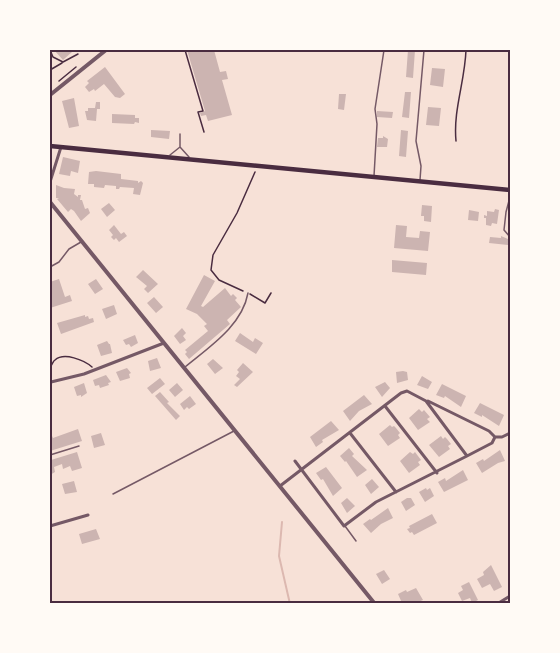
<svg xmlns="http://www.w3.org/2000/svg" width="560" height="653" viewBox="0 0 560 653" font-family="Inter,sans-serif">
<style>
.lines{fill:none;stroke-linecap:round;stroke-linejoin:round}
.stream{stroke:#dcb8b0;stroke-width:2}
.building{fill:#ccb4b1}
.path{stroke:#4a2c40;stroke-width:1.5}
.service{stroke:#755966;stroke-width:1.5}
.minor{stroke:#755966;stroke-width:3}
.tertiary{stroke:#755966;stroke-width:4}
.primary{stroke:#4a2c40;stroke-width:4.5}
.neatline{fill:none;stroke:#4a2c40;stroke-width:2}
</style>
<rect width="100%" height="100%" fill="#f7e1d7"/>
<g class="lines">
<path class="stream" d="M282,522L279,556L290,604"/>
</g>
<path class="building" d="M54,50H70L72,52L63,60Z
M187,50H214L220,72L226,71L228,79L222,80L232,115L208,121L206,115L201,116L200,113L205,111Z
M408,50H415L413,78L406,77Z
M105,67L125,94L120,98L115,97L104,84L95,91L94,89L89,92L85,87L89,83L87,81Z
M432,68L445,69L443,87L430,85Z
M405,92H411L409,118L402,117Z
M339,94H346L344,110L338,109Z
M74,98L79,126L69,128L62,101Z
M96,102H100V109H97L96,121L87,120L85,111H88V108H95Z
M428,107L441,108L439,126L426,125Z
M377,111L393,112L392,118L377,117Z
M112,114L135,115V118H139V123L135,122L134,124L112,123Z
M151,130L170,131L169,139L151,137Z
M401,130L408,131L406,157L399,156Z
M383,136L388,139L387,147H377L378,138H383Z
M63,157L80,161L78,173L71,171L70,176L59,174Z
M96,171L121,174V179L138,181V183L141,181L143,183L140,195L133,194L134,188L120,187L119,189H116V186L105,185L104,188L94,187V184H88L89,172Z
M56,185L64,188L75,189L74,194L78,197V195H81L80,200H82L85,209L88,208L90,213L81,221L74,211L71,209L68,212L57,199L59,198H56Z
M109,203L115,210L107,217L101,209Z
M422,205L432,206L431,222L424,221V216H421Z
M495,209L499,210L497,224L492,223L491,226L486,225V218H484V215L487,216V211L494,212Z
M469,210L479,212L478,221L468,220Z
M114,225L121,234L124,232L127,236L119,242L116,238L114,240L111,237L113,235L109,230Z
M396,225L407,226L406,237L419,238L420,231L430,232L428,251L394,248Z
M501,236L508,239V245L489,243L490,237L501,238Z
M392,260L427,263L426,275L392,272Z
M143,270L158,284L148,293L144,289L147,286L136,277Z
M204,275L215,281L201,306L203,307L225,288L231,296L233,294L237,298L235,300L241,307L227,320L230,324L189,359L185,354L187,352L185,350L208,331L204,326L207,324L197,314L186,309Z
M59,279L65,297L70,295L72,301L50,308V282Z
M96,279L103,289L95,294L88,284Z
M154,297L163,307L156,313L147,303Z
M114,305L117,314L106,319L102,309Z
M85,315V317L88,316L89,319L93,318L94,322L61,334L57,323Z
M182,328L186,333L183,336L186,340L180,344L174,336Z
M240,333L253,342L255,338L263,343L256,354L235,341Z
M135,335L138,343L131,347L129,344L126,345L123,340Z
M107,341L109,344H110L112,353L101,356L97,345Z
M157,358L161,368L150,371L148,361Z
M213,359L223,368L215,374L207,364Z
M243,363L253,372L237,387L234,385L240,379L236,376L239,372L237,370Z
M127,368L131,373L129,374L130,378L120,381L116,372Z
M403,371L407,372L408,380L397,383L396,372Z
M106,375L111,382L108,383L109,385L100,388L99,385L95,386L93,380Z
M422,376L432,382L428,389L417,385Z
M160,378L165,384L152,394L147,388Z
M385,382L390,388L382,397L375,387Z
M84,383L87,393L81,397V395L77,396L74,387Z
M177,383L183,390L175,397L169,390Z
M442,384L466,396L461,407L445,396L444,398L436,395Z
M160,392L169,402L167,403L180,416L176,420L155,396Z
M364,395L372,404L359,411L350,421L343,411Z
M190,396L196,404L189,409L187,407L184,410L180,404Z
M480,403L504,415L499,426L482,415V417L474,413Z
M419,409L422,412L424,410L430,417L427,419L430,422L418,430L409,418Z
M331,421L339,430L322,440L323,442L316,447L310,437Z
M390,425L392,427L394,426L396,428L400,433L398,435L400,438L388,446L379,434Z
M78,429L82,441L50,451V434H51L53,438Z
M101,433L105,445L94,448L91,436Z
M441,436L443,439L445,437L447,439L451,444L448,446L450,449L439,457L429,445Z
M349,448L354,454L352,456L367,470L357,477L346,461L345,462L340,456Z
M500,450L505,461L498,463L482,473L476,463L483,459L484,461Z
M77,452L82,468L72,471L70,466L63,469L62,464L54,467L55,472L50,475L51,460Z
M410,452L413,454L415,452L421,460L418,462L420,465L409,473L400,461Z
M326,467L342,488L333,496L323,479L321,480L316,473Z
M463,470L468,480L444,492L438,482L445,478L446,481Z
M372,479L379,487L371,494L365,485Z
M74,481L77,492L65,494L62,484Z
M426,488L427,490L430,488L434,496L425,502L419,492Z
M347,498L355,506L347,513L341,503Z
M407,498H411L415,505L406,511L401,502Z
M388,508L393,518L381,524L371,533L363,524L370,519L371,520Z
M432,514L437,523L414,535L412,532L410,533L407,529L410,528L409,526Z
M96,529L100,539L82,544L79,534Z
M491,565L502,587L494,591L490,584L482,588L477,579L484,575L483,572Z
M384,570L390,579L382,584L376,574Z
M469,582L478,600L472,603L470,598L462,601L458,593L463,590L461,586Z
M416,588L423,600L416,603H402L398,594L406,590L407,592Z"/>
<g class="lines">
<path class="path" d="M50,50L53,57L63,62L78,54
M185,50L203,111L198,112L204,132
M50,70L62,63
M59,81L76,67
M456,141C453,110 465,81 466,50
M243,291L219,280L211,270L213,255L237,213L255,172
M250,294L265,303L271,293
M50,368C50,368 54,360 55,360C64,352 84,360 92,367"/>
<path class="service" d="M180,147L189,157
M170,155L180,147V134
M374,176L377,124L375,109L384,50
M420,180L421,166L416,141L424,50
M510,197L506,212L504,230L510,237
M50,267L59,262L69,249L81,242
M185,367C209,347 242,326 248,293
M50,455L79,446
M113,494L234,431
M345,526L356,541"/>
<path class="minor" d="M50,182L61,147
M51,382L84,374L164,343
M428,401L489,431L495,437
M385,406L437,473
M350,433L396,492
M467,456L492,443L495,437H502L510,433
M280,486L401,393L407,391L426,401L467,456L376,502L344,526L295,461
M50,526L88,515
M497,604L510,596"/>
<path class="tertiary" d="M50,95L106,50
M50,202L375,604"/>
<path class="primary" d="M50,146L510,190"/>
</g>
<rect width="560" height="653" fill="none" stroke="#fffaf5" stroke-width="102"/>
<rect x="51" y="51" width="458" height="551" class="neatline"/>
</svg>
